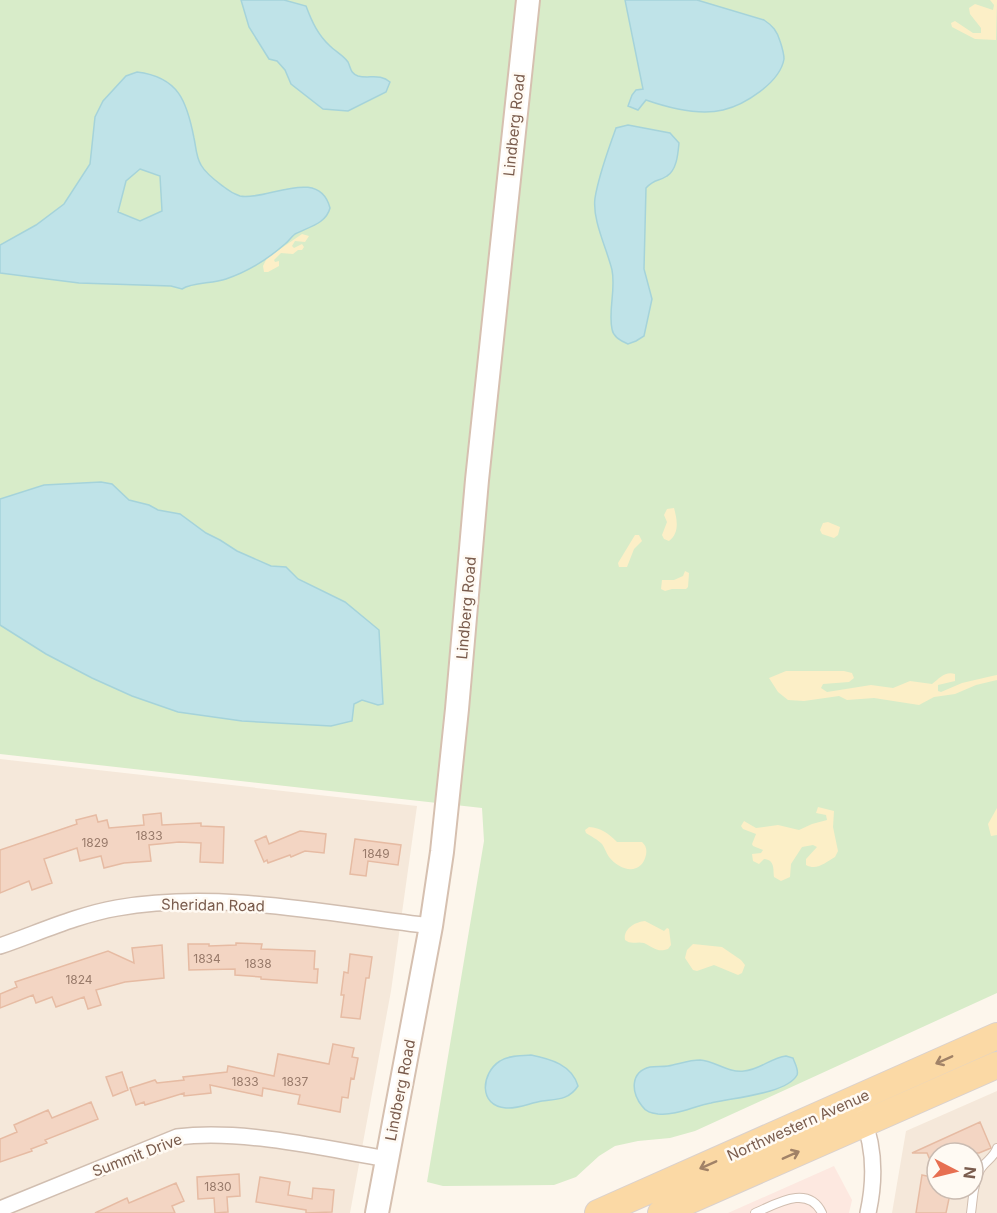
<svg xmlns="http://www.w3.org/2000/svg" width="997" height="1213" viewBox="0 0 997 1213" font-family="Inter,sans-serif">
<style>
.residential{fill:#f5e8da;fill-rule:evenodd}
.commercial{fill:#fde8e0}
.green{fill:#d8ecc9}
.sand{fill:#fcefc7}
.water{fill:#bfe3e8;stroke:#a5d3da;stroke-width:1.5;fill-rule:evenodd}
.building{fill:#f3d5c3;stroke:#e6bba3;stroke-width:1.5}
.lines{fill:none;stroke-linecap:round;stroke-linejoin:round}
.service-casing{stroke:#d1beb0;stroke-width:10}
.minor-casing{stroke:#d1beb0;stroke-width:18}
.secondary-casing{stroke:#d6c0b0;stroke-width:26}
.primary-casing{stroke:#dad1cd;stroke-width:28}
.service{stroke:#fff;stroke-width:8}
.minor{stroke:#fff;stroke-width:15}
.secondary{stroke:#fff;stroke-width:22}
.primary{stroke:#fbd9a5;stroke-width:26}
.oneway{stroke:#a18267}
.labels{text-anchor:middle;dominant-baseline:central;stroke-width:5;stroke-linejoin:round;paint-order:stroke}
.number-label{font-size:12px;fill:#987a6a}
.street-label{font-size:15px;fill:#7a5c4d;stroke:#fffaf3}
</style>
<rect width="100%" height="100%" fill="#fdf6ec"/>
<path class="residential" d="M0,759L417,806L391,991L350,1213H0Z
M997,1091V1213H892L906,1131ZM937,1153H973V1189H937Z"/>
<path class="commercial" d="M834,1166L852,1200L849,1213H728Z"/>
<path class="green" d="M0,0H997V993L695,1131L670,1138L638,1141L615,1146L599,1156L576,1177L554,1185L443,1186L427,1182L484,841L482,808L0,754Z"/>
<path class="sand" d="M990,0H997L996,40L975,39L952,27L951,23L955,21L973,33H981V28L970,14L969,8L975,4L993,10L994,5Z
M302,234L309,236L305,242L295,241L292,246L294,248L302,244L304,247L302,250H298L293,254L281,253L274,260L275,262L279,261V266L268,272H264L263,266L267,258Z
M674,508C677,519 680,533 669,541L664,539L662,535L667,522L664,515L667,509Z
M828,522L840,527L838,535L834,538L822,534L820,530L823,523Z
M635,535H639L642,541L634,549L627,567H619L618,563Z
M685,571L689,573L688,587L686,589H672L665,591L661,589L662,580H674L683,576Z
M786,671H844L852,673L854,678L849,682L823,684L821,688L827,692L871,685L893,688L910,681L932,684C940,678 945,671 955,674V681L938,685V691L941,692L962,683L992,676L997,675V680L976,685L955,694L934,697L919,705L874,698L847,700L839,696L804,701L788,700L778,692L769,678Z
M818,807L834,811L833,827L838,851L835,857C826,862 817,871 806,865V859L817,847L813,845L802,847L791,864L790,877L781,881L774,877C773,869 775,860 764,859L759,864L753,861L752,854L761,853L763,850L753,846L752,844L756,834L743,829L741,826L744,821L756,828L778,825L799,830L812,824L827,820L826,815L816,813Z
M997,808V835L991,836L988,824Z
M589,827C601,828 608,833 617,842H642C646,846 647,849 646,855C641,876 620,871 609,857C606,853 605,848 602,844C598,840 591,836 586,833L585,830Z
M645,921L664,931L667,928L669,929L671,945L668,949C657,953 653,947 644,943C637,941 631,945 625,940C623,929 635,922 645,921Z
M693,944L722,947L741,960L745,965L742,973L738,975L714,965L697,971L693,970L685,958L687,950Z"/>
<path class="water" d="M241,0H284L306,6C312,22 318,35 330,46C335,51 344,56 348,62C351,68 350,73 358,76C369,79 380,73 390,82L386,92L348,111L323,109L291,84L285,70L277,61L269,59L249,27Z
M625,0H697L764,20C773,26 777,31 780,41C782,47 784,53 784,59C780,83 744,105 723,110C698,116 669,108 646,100L638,110L628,106L632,95L636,90L643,89Z
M137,72C179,77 187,102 194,138C196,147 196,157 201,165C206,174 216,181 224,187C229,191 234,194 240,196C267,201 319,166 330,208C326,224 308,227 295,234C291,237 289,241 285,244C269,258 247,272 226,279C212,284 193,282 182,289L171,286L79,283L0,273V245L36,225L64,204L90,164L95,117L103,101L126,76ZM140,169L160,176L162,211L140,221L118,212L126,181Z
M628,125L670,133L679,143C678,153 677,170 667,176C658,182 655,178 646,188L644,269L652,299L644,336L636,341L628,344C621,341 613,337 612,329C608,310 616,290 612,270C607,249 592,220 595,198C599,174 608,151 616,128Z
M101,482L112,484L129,500L149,505L158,510L180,514L206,533L220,540L237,551L271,566L286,567L298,579L345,602L379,630L383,704L378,705L362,700L354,704L352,721L331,726L242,721L178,712L132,696L92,678L46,654L0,625V499L44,485Z
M531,1055C551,1059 572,1065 578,1086C569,1100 557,1099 542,1101C530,1103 518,1109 506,1108C478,1106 481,1073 500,1061C509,1055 521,1056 531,1055Z
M786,1056L793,1058C795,1064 799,1070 797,1075C787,1094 730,1098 711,1103C694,1106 676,1116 658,1114C651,1113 646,1112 642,1106C631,1092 630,1072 650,1067C656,1066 662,1067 668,1066C679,1064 689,1060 700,1060C715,1061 728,1073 744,1071C759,1070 771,1058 786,1056Z"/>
<path class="building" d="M161,813L162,825L201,823V826L224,827L223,863L200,862L201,843L179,842L149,845L151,861L124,863L104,868L101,856L80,861L77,848L44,859L52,883L32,890L29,881L0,893V850L77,824L76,820L96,815L98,822L107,820L109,828L144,825L143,815Z
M300,831L326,834L324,853L305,851L291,857L290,855L268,863L267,860L264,862L255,841L266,836L269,844Z
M355,839L401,845L398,865L368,861L366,876L350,874Z
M236,943L262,944L261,949L315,951L314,969H318L317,983L261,979V977L235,975V969L189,970L188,944H209V946L236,945Z
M162,945L164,978L125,982L96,990L101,1005L88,1009L84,997L56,1007L52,997L36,1003L33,995L0,1008V994L17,987L15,982L108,951L134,963L132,948Z
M350,954L372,957L369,978H366L360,1019L341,1017L344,995H341L344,972L348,973Z
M333,1044L354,1048L352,1057L358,1058L354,1079L351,1078L348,1098L342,1097L340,1112L298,1104L300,1095L263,1088L262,1096L210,1085L211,1093L184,1096V1093L145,1105L144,1102L136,1105L130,1088L155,1080L157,1083L184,1080L183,1077L227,1072L228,1066L274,1076L278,1054L329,1064Z
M122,1072L128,1090L113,1096L106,1077Z
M91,1102L98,1119L45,1140L47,1143L31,1149L32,1151L0,1162V1139L17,1132L14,1125L48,1110L52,1118Z
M980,1122L991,1148L979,1153H937V1176L927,1153H912Z
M239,1174L240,1196L227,1197L228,1212L215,1213L214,1198L198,1199L197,1177Z
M922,1175L937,1178V1189H951L946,1213H916Z
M260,1177L290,1182L288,1195L312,1199L313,1188L334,1190L332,1212L306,1213V1210L256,1202Z
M176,1183L184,1201L172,1206L175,1213H95L127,1198L129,1203Z"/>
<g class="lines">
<g class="service-casing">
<path id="service" d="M755,1213C776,1204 808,1184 822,1213
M971,1213C973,1200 973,1182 980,1170C985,1161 994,1158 997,1148"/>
</g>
<g class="minor-casing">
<path id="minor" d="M0,946C38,933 77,915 117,908C220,890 328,914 431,926
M862,1116C875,1147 875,1181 868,1213
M0,1209L177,1137C244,1129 321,1148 388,1159"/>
</g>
<g class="secondary-casing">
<path id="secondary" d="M377,1213L431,926L442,852L457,709L477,480L528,0"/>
</g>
<g class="primary-casing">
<path id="primary" d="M598,1213L997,1036
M661,1213L997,1065"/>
</g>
<use href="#service" class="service"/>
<use href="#minor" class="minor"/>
<use href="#secondary" class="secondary"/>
<use href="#primary" class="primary"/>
</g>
<defs><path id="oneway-shaft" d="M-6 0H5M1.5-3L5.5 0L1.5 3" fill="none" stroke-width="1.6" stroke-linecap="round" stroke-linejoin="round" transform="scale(1.5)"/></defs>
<g class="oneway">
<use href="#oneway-shaft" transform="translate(944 1060) rotate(156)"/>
<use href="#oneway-shaft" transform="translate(791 1155) rotate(-24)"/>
<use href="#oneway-shaft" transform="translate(708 1165) rotate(156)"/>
</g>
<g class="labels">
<g class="number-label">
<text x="149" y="835">1833</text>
<text x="95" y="842">1829</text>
<text x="376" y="853">1849</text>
<text x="207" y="958">1834</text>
<text x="258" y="963">1838</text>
<text x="79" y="979">1824</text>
<text x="245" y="1081">1833</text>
<text x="295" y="1081">1837</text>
<text x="218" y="1186">1830</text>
</g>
<g class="street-label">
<text transform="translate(514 125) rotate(-84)">Lindberg Road</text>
<text transform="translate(466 608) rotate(-85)">Lindberg Road</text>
<text transform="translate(213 905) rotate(1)">Sheridan Road</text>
<text transform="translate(400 1090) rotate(-79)">Lindberg Road</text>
<text transform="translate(798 1125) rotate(-24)">Northwestern Avenue</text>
<text transform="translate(137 1155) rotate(-21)">Summit Drive</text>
</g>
</g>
<g transform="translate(955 1171) rotate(97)"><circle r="28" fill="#fffaf3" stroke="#cabbb1" stroke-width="1.5"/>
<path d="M0-4.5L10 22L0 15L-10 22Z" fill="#e76f51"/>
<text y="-9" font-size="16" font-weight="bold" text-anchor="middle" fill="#7a5c4d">N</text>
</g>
</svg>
